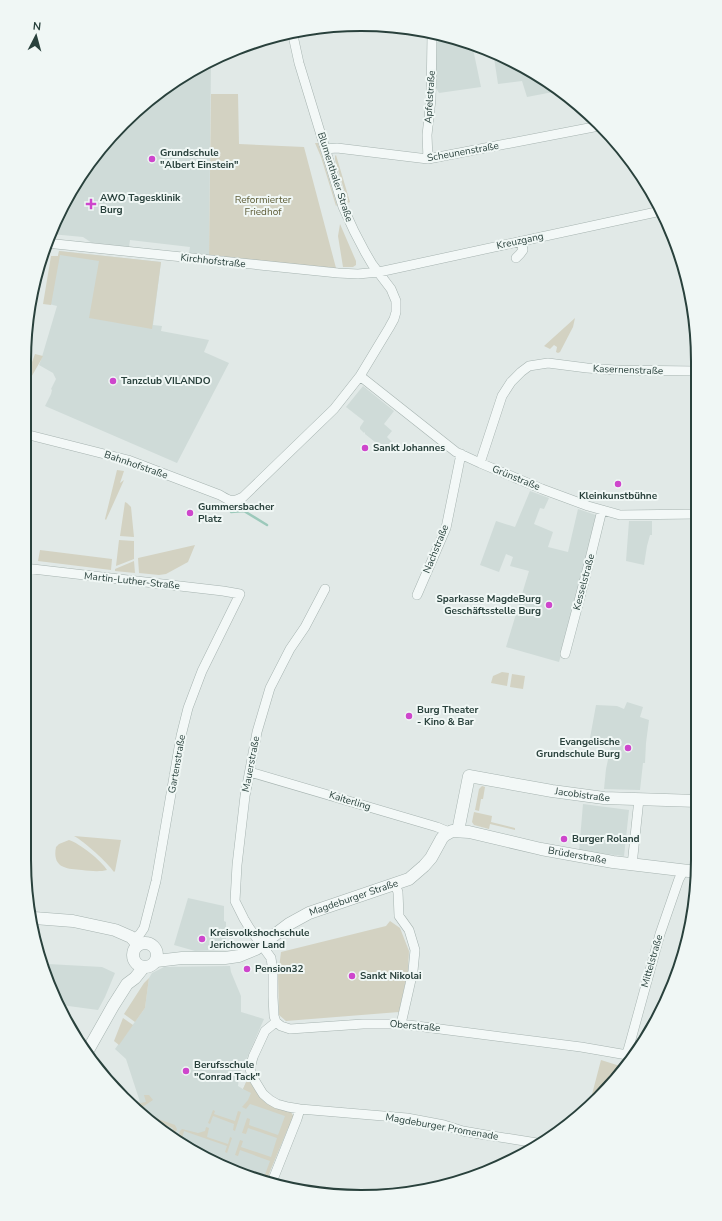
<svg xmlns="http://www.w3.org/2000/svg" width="722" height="1221" viewBox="0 0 722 1221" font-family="'Nunito Sans',sans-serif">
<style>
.built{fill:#cfdbd8}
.green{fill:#d3d2c2}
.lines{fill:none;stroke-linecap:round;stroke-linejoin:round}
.stream{stroke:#9cc9bb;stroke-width:2.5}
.minor-casing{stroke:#a6b3b0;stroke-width:10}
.tertiary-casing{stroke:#a6b3b0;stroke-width:13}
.minor{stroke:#f3f8f7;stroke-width:9}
.tertiary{stroke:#f3f8f7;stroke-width:12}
.poi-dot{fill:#ce46cc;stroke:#f0f7f5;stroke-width:1.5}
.labels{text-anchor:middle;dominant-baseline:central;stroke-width:4;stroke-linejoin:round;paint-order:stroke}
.street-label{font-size:10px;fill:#29413c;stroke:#f0f7f5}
.poi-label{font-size:10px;font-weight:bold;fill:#29413c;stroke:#f0f7f5;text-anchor:start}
.park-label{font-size:10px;fill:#5d5c36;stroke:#f0f7f5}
.rim{fill:none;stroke:#29413c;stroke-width:2}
</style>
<rect width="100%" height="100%" fill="#e1e9e7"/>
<path class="built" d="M448,37L472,44L481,87L439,93L435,86L434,45L441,38Z
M493,51L548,81L551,84L553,92L527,97L522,81L498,84Z
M211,61L209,256L189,253L190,247L130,240L129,247L92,243L83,237L51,234L81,174L123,123L174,81Z
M59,251L161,262L153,325L162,326L161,331L209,340L204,352L229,363L177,463L45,406L51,394L52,390L51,389L56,379L53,373L39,365L41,360L57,306L49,304Z
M363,386L394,411L384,424L392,431L387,437L393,443L385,452L381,448V446L380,447L375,443L376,441L375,442L370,438L371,437L370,438L365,434V432L364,433L360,429V427L364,421L346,407Z
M530,491L549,498L544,509L540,508L534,524L553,532L548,547L568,552L578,509L596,515L574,609L559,662L506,647L529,571L510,566L513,557L506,554L499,572L480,565L496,521L515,527Z
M629,521H652V535H650L647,546L644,565L626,561Z
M627,702L643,707L640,717L649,720L646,743L645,763H643L640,790L604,789L606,769L612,741L590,738L596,705L617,706L624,709Z
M583,804L629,810L624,856L579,851Z
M188,898L224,906V921L226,922V950L195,951L174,945Z
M48,964L102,967L115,973L105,997L98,1010L61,1005L46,975H47Z
M230,966L231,972L241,996V1012L264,1019L239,1076L238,1086L243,1089L247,1080L249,1081L261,1098L267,1104L291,1112L289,1129L288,1128L266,1181L253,1179L174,1140L129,1098L140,1102L126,1059L115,1049L145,1008L149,978L152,973L164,967Z"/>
<path class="green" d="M211,94H238L239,144L304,147L336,268L209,256Z
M318,143L337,205L336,206L321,157L315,143Z
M336,155L350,202L348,203L335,160V156Z
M340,224L356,261V265L353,267H343L338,236Z
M59,251L161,262L152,329L89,318L99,261L60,255L51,305L43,304L51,256H58Z
M575,318L573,327L560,352L558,353L556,352L557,347L554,345L550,349L544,346Z
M35,354L43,356L41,360L25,388V369L32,362Z
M117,470L124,471L120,483L124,480L106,520L105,519Z
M125,502L127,503L131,507L134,537L120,536Z
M119,540L134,541V559L116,566Z
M195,545L188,562L166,574L159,575L139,573L138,558Z
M40,550L112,559L111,570L38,561Z
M134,561L135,573L115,571V569Z
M502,672L509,673L507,686L491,683L493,676Z
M512,674L525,676L523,689L510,687Z
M482,786L485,787L483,799H481L479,811L475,810L479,789Z
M474,812L492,816L491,822L515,828V830L490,824L489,829L474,825L472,822Z
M74,836L121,840L115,871L114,872C107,862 85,842 74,836Z
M69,840C79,843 102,861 107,870C100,872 90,871 82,870C66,869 52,868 56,847L59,844Z
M390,921L400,928L409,951L408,971L399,1012L286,1021L279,1015L278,976L281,952L386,926Z
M149,978L145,1008L135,1022L124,1014L144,983Z
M123,1018L133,1025L119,1045L114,1041Z
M601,1060L620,1066L618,1072L590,1102Z
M247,1080L249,1081L261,1098L267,1104L291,1112L294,1117L289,1129L288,1128L266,1181L253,1179L237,1171L263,1180L270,1161L240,1150L238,1156L235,1155L240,1140L243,1141L241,1147L271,1157L277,1138L248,1128L246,1134L242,1133L247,1118L250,1119L249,1125L278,1135L285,1116L250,1104L246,1109L242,1107L248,1100L251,1093L243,1089Z
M144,1095H149L153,1100L141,1108C139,1104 132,1102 129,1098L140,1103L146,1102Z
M213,1110L215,1111L214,1114L235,1121L238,1111L241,1112L235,1131L233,1130L234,1124L213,1116L210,1124L208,1123Z
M147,1115L175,1125L177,1129L174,1137L171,1136L173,1128L153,1121Z
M206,1127L209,1128L207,1137L228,1144L230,1137L232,1138L227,1153L225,1152L227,1146L184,1131L182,1139L177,1138L180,1131L182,1129L198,1133L205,1131Z"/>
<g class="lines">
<path class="stream" d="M231,512L244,511L267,525"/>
<g class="minor-casing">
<path id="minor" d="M325,149L337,148L428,159L599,126
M428,159L427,135L431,99L432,35L438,34
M46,243L338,273L358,274L379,272L661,211
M516,258L520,254L523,250L521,241
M360,376L456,452L480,463L542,489L588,506L620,515L697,514
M25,434L128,460L220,495C230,501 232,503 243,497L334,409L360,376L389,328L394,319L396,312V301L391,289L372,264L365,252L354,231L343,207L299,63L292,31
M480,463L502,396L511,382L521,372L529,366L548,363L587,368L615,370L697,371
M24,568L223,591L240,594L202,671L188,708L181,736L156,881L144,928L140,934L134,939
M325,589L305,627L290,649L270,688L265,705L257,732L245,796L237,865L235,901L244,919L250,929L271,958L273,972V997L274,1016L276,1022L281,1026L290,1029L363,1024H401L581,1047L633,1056
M24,595V572
M417,595L446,528L461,454
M565,654L589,563L602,510
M250,772L437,827L449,832
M632,865L639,799
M395,885L398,892L399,916L409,930L415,950L413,971L401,1024
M276,1022L265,1031L253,1057L250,1069L252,1076L263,1094L270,1100L277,1104L288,1107L300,1109L407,1118L444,1125L463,1131L480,1134L537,1143
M627,1054L660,934L679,879L684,870
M272,1182L297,1119L300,1109"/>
</g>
<g class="tertiary-casing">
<g id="tertiary">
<path id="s1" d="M458,831L469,776L552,791L604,798L697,801"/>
<path d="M34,918L73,921L115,930L131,937L138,945"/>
<circle cx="145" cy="955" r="12"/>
<path id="s2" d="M156,961L182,958H225L239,956L256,949L289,924L309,913L409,879L424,866L431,858L442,838L445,835L452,831L469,832L541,849L613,862L697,872"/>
<path d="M87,1052L113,1006L127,984L135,978L143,968"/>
</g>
</g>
<use href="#minor" class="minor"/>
<use href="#tertiary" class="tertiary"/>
</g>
<g class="poi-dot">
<circle cx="152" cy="159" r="4"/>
<path d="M89 198h4v4h4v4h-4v4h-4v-4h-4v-4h4z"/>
<circle cx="113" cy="381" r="4"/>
<circle cx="365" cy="448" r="4"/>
<circle cx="618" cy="484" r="4"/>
<circle cx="190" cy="513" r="4"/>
<circle cx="549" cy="605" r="4"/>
<circle cx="409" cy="716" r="4"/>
<circle cx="628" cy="748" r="4"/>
<circle cx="564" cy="839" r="4"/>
<circle cx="202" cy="939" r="4"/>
<circle cx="247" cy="969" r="4"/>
<circle cx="352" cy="976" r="4"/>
<circle cx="186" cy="1071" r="4"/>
</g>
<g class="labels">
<g class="street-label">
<text transform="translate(430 97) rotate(-86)">Apfelstraße</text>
<text transform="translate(463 152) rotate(-10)">Scheunenstraße</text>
<text transform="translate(335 177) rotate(72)">Blumenthaler Straße</text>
<text transform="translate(520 241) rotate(-12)">Kreuzgang</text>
<text transform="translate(213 261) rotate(6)">Kirchhofstraße</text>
<text transform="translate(628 370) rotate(2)">Kasernenstraße</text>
<text transform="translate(136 465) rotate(19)">Bahnhofstraße</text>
<text transform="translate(516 478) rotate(22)">Grünstraße</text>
<text transform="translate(436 549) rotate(-68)">Nachstraße</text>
<text transform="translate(132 581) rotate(6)">Martin-Luther-Straße</text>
<text transform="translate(584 582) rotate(-75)">Kesselstraße</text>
<text transform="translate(177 764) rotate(-80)">Gartenstraße</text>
<text transform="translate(251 764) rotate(-79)">Mauerstraße</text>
<text stroke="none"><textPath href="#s1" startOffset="171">Jacobistraße</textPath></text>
<text transform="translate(350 801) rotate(17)">Kaiterling</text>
<text stroke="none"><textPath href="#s2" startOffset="465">Brüderstraße</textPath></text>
<text stroke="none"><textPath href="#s2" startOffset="213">Magdeburger Straße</textPath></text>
<text transform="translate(652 961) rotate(-74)">Mittelstraße</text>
<text transform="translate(415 1026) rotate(5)">Oberstraße</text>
<text transform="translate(442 1127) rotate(10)">Magdeburger Promenade</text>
</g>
<g class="poi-label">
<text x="160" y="153">Grundschule<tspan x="160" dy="12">"Albert Einstein"</tspan></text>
<text x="100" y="198">AWO Tagesklinik<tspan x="100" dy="12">Burg</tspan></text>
<text x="121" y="381">Tanzclub VILANDO</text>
<text x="373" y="448">Sankt Johannes</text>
<text x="618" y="496" text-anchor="middle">Kleinkunstbühne</text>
<text x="198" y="507">Gummersbacher<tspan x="198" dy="12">Platz</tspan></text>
<text x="541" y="599" text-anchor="end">Sparkasse MagdeBurg<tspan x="541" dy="12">Geschäftsstelle Burg</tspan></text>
<text x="417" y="710">Burg Theater<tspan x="417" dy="12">- Kino &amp; Bar</tspan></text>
<text x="620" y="742" text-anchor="end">Evangelische<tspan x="620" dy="12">Grundschule Burg</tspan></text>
<text x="572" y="839">Burger Roland</text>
<text x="210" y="933">Kreisvolkshochschule<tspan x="210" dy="12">Jerichower Land</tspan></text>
<text x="255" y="969">Pension32</text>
<text x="360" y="976">Sankt Nikolai</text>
<text x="194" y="1065">Berufsschule<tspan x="194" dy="12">"Conrad Tack"</tspan></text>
</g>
<g class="park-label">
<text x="263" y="200">Reformierter<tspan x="263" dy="12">Friedhof</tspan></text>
</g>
</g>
<path d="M0 0H722V1221H0ZM361 31H361A330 330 0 0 1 691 361V860A330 330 0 0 1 361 1190H361A330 330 0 0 1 31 860V361A330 330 0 0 1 361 31Z" fill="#f0f7f5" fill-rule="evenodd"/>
<path class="rim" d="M361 31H361A330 330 0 0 1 691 361V860A330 330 0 0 1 361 1190H361A330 330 0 0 1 31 860V361A330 330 0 0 1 361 31Z"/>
<g transform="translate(36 36) rotate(6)" stroke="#f0f7f5" stroke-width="3" paint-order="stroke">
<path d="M0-3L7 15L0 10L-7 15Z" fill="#29413c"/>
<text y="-6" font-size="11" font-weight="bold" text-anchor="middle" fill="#29413c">N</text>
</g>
</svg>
